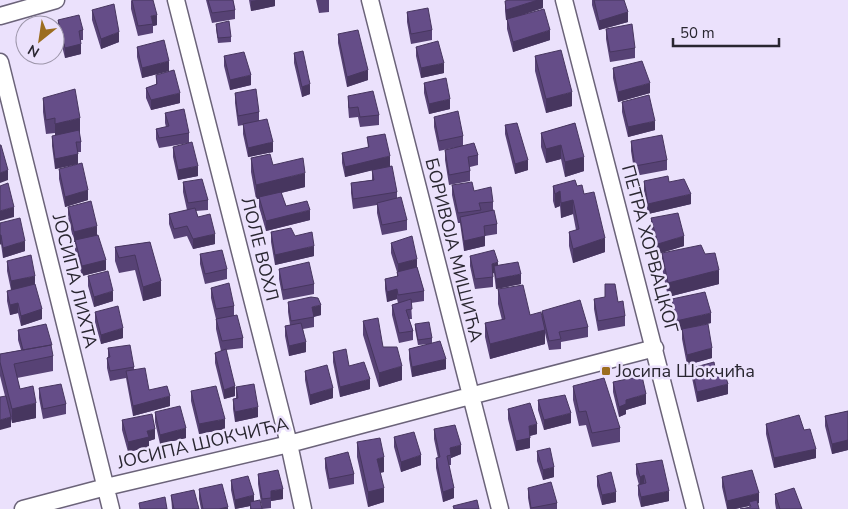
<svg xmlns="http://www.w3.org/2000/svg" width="848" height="509" viewBox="0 0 848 509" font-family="'Nunito Sans',sans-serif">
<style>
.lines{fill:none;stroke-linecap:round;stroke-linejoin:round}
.minor-casing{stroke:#6b6379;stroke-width:19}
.minor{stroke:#fff;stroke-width:16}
.wall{fill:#574275}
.shaded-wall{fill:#47365f}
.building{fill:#654d88;stroke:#47365f}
.poi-dot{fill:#9c6d1f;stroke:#ebe1fc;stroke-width:2}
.labels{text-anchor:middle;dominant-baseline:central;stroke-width:5;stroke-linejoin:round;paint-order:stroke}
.street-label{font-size:18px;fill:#292630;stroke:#ebe1fc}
.poi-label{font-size:18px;fill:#292630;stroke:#ebe1fc;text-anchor:start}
</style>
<rect width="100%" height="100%" fill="#ebe1fc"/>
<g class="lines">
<g class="minor-casing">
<path id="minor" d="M176,0L289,444L303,509
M370,0L500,509
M564,0L695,509
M0,16L56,0
M0,62L111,509
M23,509L106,487L289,444L470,396L655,348"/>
</g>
<use href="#minor" class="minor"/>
</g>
<path class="wall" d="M131,0L157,25L153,26V33L138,36L131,9Z
M206,0H233L235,10V19L212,23Z
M249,0H275V6L251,11Z
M316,0H329V12L319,13Z
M543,0V8L525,14L550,40L513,52L507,29V20H506L505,11V1Z
M592,0H624L628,22L599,30L592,5Z
M92,10L119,42L101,49L92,20Z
M407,12L432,30V40L411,44L407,22Z
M58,20L83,30V40H80L81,54L65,58L58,30Z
M216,24L231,37V42L218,43L216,29Z
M606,29L635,48V58L610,62L606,39Z
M338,34L368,80L347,87L338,43Z
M137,47L169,71L142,78L137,57Z
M416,47L444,73L421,78L416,56Z
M294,53L310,94L302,97L294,63Z
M224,56L251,85L230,90L224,66Z
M535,56L572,106L546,113L535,71Z
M613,68L650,93L618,102L613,78Z
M156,75L180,103L151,110L146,98V88L156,85Z
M424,83L450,109L429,114L424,93Z
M235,93L259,112V121L273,152L248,157L243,134V125L238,126L235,103Z
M348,96L379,115V125L360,127L358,117L349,118L348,106Z
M43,98L80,132L79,133L81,142V152H78V164L55,169L52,146V136H55V133L46,134L43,112Z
M622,102L655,130L628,137L622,112Z
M165,113L189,133V143L159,148L156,139V129L166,127L165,123Z
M434,117L463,136V146L478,155V165L470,167V181L449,185L445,160V150L457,147L439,151L434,127Z
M575,123L584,171L565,177L561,159L546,163L541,147V133Z
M505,125L528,170L515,174L505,134Z
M367,137L390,166L397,192V198L407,220V230L382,235L377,213V205L353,209L351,193V183L372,180V170L345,177L342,163V153L368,148Z
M631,141L667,160V170L635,176L631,151Z
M173,147L198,176L178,180L173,157Z
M251,158L273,165L305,187L281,193L286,206L310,220L266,231L259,207V199H256L251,172Z
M59,169L88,200L65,207L59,179Z
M644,181L669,182L691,204L648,214L644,191Z
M183,182L208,200V210L196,211L198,217L215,244L193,249L187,236L174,239L169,224V214L187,210L183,192Z
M452,185L474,191L493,202V210L497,224V234L485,236V246L464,251L460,223H458L452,195Z
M553,186H577L584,194L605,252L573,263L569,246V232L576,230L573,214L561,218L560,206L555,208L553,201Z
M68,207L97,235L106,270L82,276L75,250V242H74L68,217Z
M651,218L684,246L658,254L651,228Z
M0,223L25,251L3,258L1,244Z
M271,232L295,236L314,256L275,265L271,242Z
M150,242L161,296L143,301L135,270L119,273L115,261V247Z
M391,243L417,267L424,291V301L411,303L412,319H409L413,331V340L399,343L392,315V305L398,303L397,299L387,302L385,289V279L397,277V272L391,253Z
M662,253L705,254L719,284L668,297L662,268Z
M200,254L227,269V279L205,284L200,264Z
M470,256L498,265L521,284L496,289L494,273H493V287L475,289L470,266Z
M7,261L35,285L42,319L21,326L18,313L10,315L7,301V291L11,290L7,271Z
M279,269L314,284V294L283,300L279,279Z
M88,276L113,301L94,307L88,286Z
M211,288L234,306V315L243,338V348L226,350L235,396L224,399L215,363V353L221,351L216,329V319L211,298Z
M498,289L530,315L542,319V311L588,327V337L561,342V349L549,350L545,333V344L490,359L485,337V323L502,320L498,304Z
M594,299L618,302L625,316V326L598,331L594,309Z
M672,299L711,323L697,326L712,358L687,365L682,339V330L676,331L672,309Z
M288,302L321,315L314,317V327L303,329L306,352L289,356L285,336V326L290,325L288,312Z
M95,312L123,338L101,344L95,322Z
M363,321L402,380L379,387L363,335Z
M415,324L432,338V343L446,369L412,377L409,359V349L430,344L418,345L415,329Z
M18,330L53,356V371L17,378L20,389L36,418L12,423L11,419V427L5,396L0,376V354L21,350L18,340Z
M108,348L134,367V369L149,390L170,406L133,416L126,378L110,381L107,368V358L108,357Z
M333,352L349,366L370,389L340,397L333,362Z
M692,368L716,373L728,394L697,402L692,378Z
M305,371L333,398L310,405L305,380Z
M613,382L646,404L626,410V414L619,417L613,392Z
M573,386L620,428V442L592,447L586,425L579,426L573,400Z
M236,387L258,417L235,422L233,409V399H236Z
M39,388L66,404V414L43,419L39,398Z
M191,391L225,429L199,434L191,401Z
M538,400L571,423L544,430L538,410Z
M508,409L537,434L530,436V448L516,451L508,419Z
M848,411V450L832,454L825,426V416Z
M155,412L186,438L160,444L155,422Z
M122,420L155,439L149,441V447L128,452L122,430Z
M766,424L804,430L816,458L774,468L766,434Z
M434,429L461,454L451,458V465H449L454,498L443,502L436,468V458H438L434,439Z
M394,437L421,465L401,472L394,447Z
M357,442L384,472L380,473L384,502L368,507L357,457Z
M537,451L554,477L543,480L537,461Z
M325,458L354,474V484L329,489L325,468Z
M636,464L669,501L641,507L638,495V485H639L636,474Z
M258,474L283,499L271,501V508L262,509L258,484Z
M597,476L616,502L602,505L597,486Z
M722,477L759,503L749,507V506L735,509H727L722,487Z
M231,480L254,501L262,509H250V506L235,509L231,490Z
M528,488L557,503V509H530L528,498Z
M199,489L228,509H201L199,499Z
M775,494L802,509H776L775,503Z
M171,495L199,509H172Z"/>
<path class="shaded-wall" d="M257,0H275V6L251,11V1Z
M538,0H543V8L506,20V10Z
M628,12V22L599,30V21Z
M157,15V25L153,26L151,16Z
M550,30V40L513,52V42Z
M119,32V42L101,49V39Z
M81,44V54L65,58V48Z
M28,55H47L28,60Z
M169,61V71L142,78V68Z
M444,63V73L421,78V68Z
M368,70V80L347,87V77Z
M251,75V85L230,90V80Z
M650,83V93L618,102V92Z
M310,84V94L302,97V87Z
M572,92V106L546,113V99Z
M180,93V103L151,110V100Z
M450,99V109L429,114V104Z
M80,118V132L55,138V124Z
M655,121V130L628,137V127Z
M273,142V152L248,157V148Z
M561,145V159L546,163V149Z
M78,154V164L55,169V159Z
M390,156V166L345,177V167Z
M584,157V171L565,177V162Z
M528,160V170L515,174V164Z
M198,166V176L178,180V170Z
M8,170V180L0,183V173Z
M305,173V187L256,199V185Z
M88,190V200L65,207V197Z
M560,191V206L555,208V194Z
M691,194V204L648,214V204Z
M573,200V214L561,218V203Z
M14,207V217L0,221V211Z
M310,210V220L266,231V221Z
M97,226V236L74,242V232Z
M215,234V244L193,249V239Z
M0,235H1V244L0,245Z
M485,236V246L464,251V241Z
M684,236V246L658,254V244Z
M605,238V252L573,263V249Z
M25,241V251L3,258V248Z
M314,246V256L275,265V255Z
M417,259V269L398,274V264Z
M106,260V270L82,276V266Z
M498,262V272L494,266V273L492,274V264Z
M719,270V284L668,297V283Z
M521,274V284L496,289V279Z
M35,276V286L11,291V281Z
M161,281V296L143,301V287Z
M397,289V299L387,302V292Z
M113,291V301L94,307V297Z
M18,303V313L10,315V305Z
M321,305V315L312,317V307Z
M42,309V319L21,326V316Z
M711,313V323L676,331V321Z
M123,328V338L101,344V335Z
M545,330V344L490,359V344Z
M306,342V352L289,356V346Z
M712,348V358L687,365V355Z
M446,359V369L412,377V367Z
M402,366V380L379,387V373Z
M370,379V389L340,397V387Z
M728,384V394L697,402V392Z
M235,386V396L224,399V390Z
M333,388V398L310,405V395Z
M646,394V404L626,410V414L619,417V407L626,400Z
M170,396V406L133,416V406Z
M36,403V418L12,423V409Z
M258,407V417L235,422V412Z
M571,413V423L544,430V420Z
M11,417V427L0,430V420Z
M225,419V429L199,434V424Z
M537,424V434L529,436V426Z
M186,428V438L160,444V435Z
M155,429V439L149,441V447L128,452V442L147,431Z
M530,438V448L516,451V441Z
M848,440V450L832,454V444Z
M461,445V454L451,458L450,448Z
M816,449V458L774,468V458Z
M421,455V465L401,472V462Z
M384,457V472L377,473V459Z
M554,467V477L543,480V470Z
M644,475V485L640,486V477Z
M384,488V502L368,507V492Z
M454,488V498L443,502V492Z
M283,489V499L271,501V491Z
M669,491V501L641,507V497Z
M616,492V502L602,505V495Z
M759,493V503L750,505L749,502V506L735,509H727V501Z
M254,495V505L250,502V506L235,509V500Z
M228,507V509H219Z"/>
<path class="building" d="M132,0H153L157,15L151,16L153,24L138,26Z
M208,0H233L235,10L212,13Z
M509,0H538L506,10L505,1Z
M594,0H624L628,12L599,21Z
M114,4L119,32L101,39L92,10Z
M428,8L432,30L411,34L407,12Z
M544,9L550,30L513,42L507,19Z
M79,15L83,30L79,31L81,44L65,48L58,20Z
M229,21L231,37L218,38L216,24Z
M632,24L635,48L610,52L606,29Z
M358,30L368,70L347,77L338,34Z
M164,40L169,61L142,68L137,47Z
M438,41L444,63L421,68L416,47Z
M561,50L572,92L546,99L535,56Z
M303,51L310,84L302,87L294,53Z
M244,52L251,75L230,80L224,56Z
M642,61L650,83L618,92L613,68Z
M174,70L180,93L151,100L146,88L157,84L156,75Z
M446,78L450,99L429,104L424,83Z
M75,89L80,118L55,124V118L46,120L43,98Z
M256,89L259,112L238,116L235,93Z
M373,91L379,115L360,117L358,107L349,108L348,96Z
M649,95L655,121L628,127L622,102Z
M184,109L189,133L159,138L156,129L169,126L165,113Z
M458,111L463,136L439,141L434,117Z
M267,119L273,142L248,148L243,124Z
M517,123L528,160L515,164L505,125Z
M575,123L584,157L565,162L561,145L546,149L541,133Z
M79,130L81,142H76L78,154L55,159L52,136Z
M385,134L390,156L345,167L342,153L369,147L367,137Z
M662,135L667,160L635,166L631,141Z
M192,142L198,166L178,170L173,147Z
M474,143L478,155L468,157L470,171L449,175L445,150Z
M0,145H1L8,170L0,173Z
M270,154L273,165L303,158L305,173L256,185L251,158Z
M82,163L88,190L65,197L59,169Z
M392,166L397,192L353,199L351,183L374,180L372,170Z
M668,176L669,182L684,179L691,194L648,204L644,181Z
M202,179L208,200L188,203L183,182Z
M575,180L577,186L582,185L584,194L594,192L605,238L573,249L569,232L579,229L573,200L561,203L560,191L555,194L553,186Z
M472,182L474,191L491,187L493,202L479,203L481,210L458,213L452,185Z
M8,183L14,207L0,211V186Z
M281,192L286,206L307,201L310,210L266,221L259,197Z
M401,197L407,220L382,225L377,203Z
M91,201L97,226L74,232L68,207Z
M195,208L198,217L210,214L215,234L193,239L187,226L174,229L169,214Z
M494,210L497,224L484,226L485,236L464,241L460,217Z
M678,213L684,236L658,244L651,218Z
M20,218L25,241L3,248L1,235H0V223Z
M291,228L295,236L312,232L314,246L275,255L271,232Z
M98,235L106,260L82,266L75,240Z
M412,236L417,259L398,264L391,243Z
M150,242L161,281L143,287L135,255L119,258L115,247Z
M701,245L705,254L715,253L719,270L668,283L662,253Z
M222,250L227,269L205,274L200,254Z
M494,250L498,262L492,264L493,277L475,279L470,256Z
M31,255L35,276L11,281L7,261Z
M309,262L314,284L283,290L279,269Z
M518,262L521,274L496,279L494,266Z
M417,267L424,291L398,295L397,289L387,292L385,279L398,276L397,272Z
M108,271L113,291L94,297L88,276Z
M229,283L234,306L216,309L211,288Z
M35,284L42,309L21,316L18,303L10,305L7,291Z
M605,284H615L618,302L623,301L625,316L598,321L594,299L605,297Z
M523,285L530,315L541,312L545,330L490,344L485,323L505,319L498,289Z
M705,292L711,313L676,321L672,299Z
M311,297L318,298L321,305L312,307L314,317L291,321L288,302Z
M411,299L412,309L406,310L413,331L399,333L392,305Z
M580,300L588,327L559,332L561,339L549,341L542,311Z
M118,306L123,328L101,335L95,312Z
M237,315L243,338L222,341L216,319Z
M378,318L383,347H397L402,366L379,373L363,321Z
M429,322L432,338L418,340L415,324Z
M301,323L306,342L289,346L285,326Z
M46,324L52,345H51L23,350L18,330Z
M708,324L712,348L687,355L682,329Z
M440,341L446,359L412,367L409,349Z
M51,345L53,356L14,364L20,389L33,386L36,403L12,409L0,362V354Z
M130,345L134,367L110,371L107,358L110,357L108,348Z
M226,349L235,386L224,390L215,353Z
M346,349L349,366L364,362L370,379L340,387L333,352Z
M714,362L716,373L724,371L728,384L697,392L692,368Z
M327,365L333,388L310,395L305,371Z
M145,368L149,390L167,386L170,396L133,406L126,371Z
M642,376L646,394L626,400V404L619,407L613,382Z
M604,378L620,428L592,433L586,411L579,412L573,386Z
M61,384L66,404L43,409L39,388Z
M254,384L258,407L235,412L233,399L238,398L236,387Z
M216,386L225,419L199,424L191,391Z
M565,395L571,413L544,420L538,400Z
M6,396L11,417L0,420V397Z
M530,403L537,424L529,426L530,438L516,441L508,409Z
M180,406L186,428L160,435L155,412Z
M848,411V440L832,444L825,416Z
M152,414L155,429L147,431L149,437L128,442L122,420Z
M799,415L804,430L810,429L816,449L774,458L766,424Z
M455,425L461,445L450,448L451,455L447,456L454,488L443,492L436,458L440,457L434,429Z
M414,432L421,455L401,462L394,437Z
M380,438L384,457L377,459L384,488L368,492L357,442Z
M550,448L554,467L543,470L537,451Z
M348,452L354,474L329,479L325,458Z
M662,460L669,491L641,497L638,485L646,483L644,475L640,477L636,464Z
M278,470L283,489L271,491V498L262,499L258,474Z
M752,470L759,493L727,501L722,477Z
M611,472L616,492L602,495L597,476Z
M248,476L254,495L235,500L231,480Z
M551,482L557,503L531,508L528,488Z
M222,484L228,507L219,509H203L199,489Z
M794,488L802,509H780L775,494Z
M194,490L199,509H174L171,495Z
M165,497L167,509H140L139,503Z
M260,500L262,509H251L250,502Z
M477,500L479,509H454L453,506Z
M757,500L759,509H740L751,507L749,502Z"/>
<rect class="poi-dot" x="601" y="366" width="10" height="10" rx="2.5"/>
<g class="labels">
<g class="street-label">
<text transform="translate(260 249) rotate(76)">ЛОЛЕ ВОХЛ</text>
<text transform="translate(650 249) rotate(75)">ПЕТРА ХОРВАЦКОГ</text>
<text transform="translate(454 250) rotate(76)">БОРИВОЈА МИШИЋА</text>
<text transform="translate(75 281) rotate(76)">ЈОСИПА ЛИХТА</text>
<text transform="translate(203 443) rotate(-13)">ЈОСИПА ШОКЧИЋА</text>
</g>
<g class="poi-label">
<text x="616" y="371">Јосипа Шокчића</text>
</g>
</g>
<g transform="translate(40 40) rotate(210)"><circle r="24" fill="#ebe1fc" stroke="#9d96aa"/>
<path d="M0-4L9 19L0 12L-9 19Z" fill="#9c6d1f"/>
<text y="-8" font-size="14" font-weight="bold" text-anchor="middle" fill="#292630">N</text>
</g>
<path d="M673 38v8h106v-8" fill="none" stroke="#292630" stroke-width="2.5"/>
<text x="680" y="38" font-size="15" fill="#292630" stroke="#ebe1fc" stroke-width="4" paint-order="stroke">50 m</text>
</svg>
